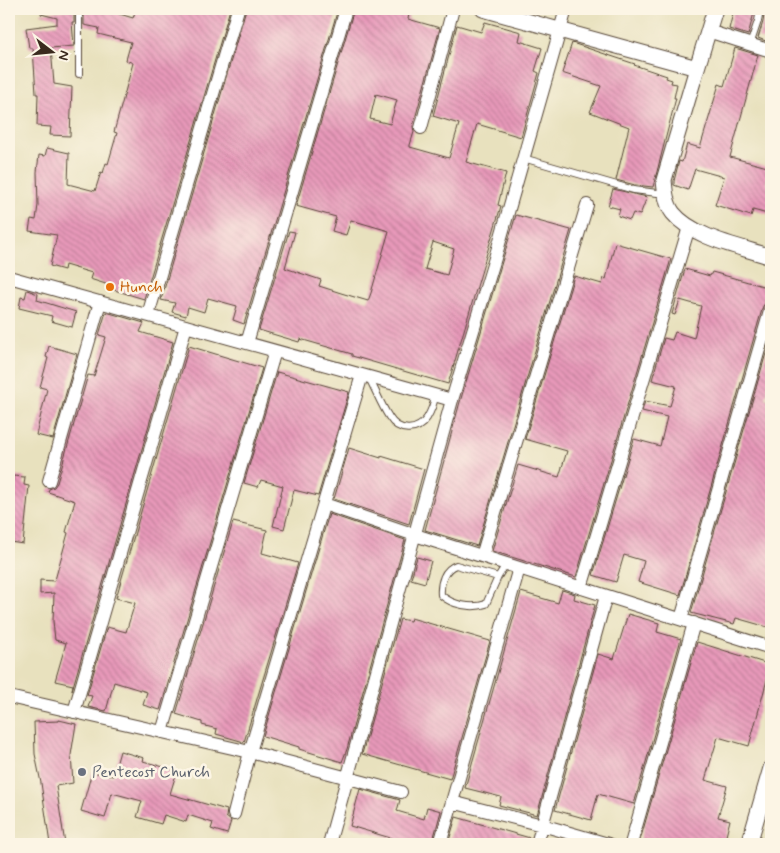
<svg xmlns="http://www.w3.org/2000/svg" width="780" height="853" viewBox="0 0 780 853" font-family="Mynerve,sans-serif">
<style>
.building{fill:url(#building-back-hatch);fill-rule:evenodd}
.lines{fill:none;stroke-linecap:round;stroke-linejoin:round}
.service-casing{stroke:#554536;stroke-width:8}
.minor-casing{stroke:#554536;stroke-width:14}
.tertiary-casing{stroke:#554536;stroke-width:17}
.service{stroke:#fff;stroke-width:6}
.minor{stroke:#fff;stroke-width:12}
.tertiary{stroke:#fff;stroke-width:15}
.food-dot{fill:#e8710a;stroke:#fcf5e5;stroke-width:2}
.worship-dot{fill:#6b7280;stroke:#fcf5e5;stroke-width:2}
.labels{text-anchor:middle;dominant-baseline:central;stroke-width:5;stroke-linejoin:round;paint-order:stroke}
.food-label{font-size:16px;fill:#c56008;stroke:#fcf5e5;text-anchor:start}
.worship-label{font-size:16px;fill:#5b616d;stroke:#fcf5e5;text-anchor:start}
</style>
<defs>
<pattern id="building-back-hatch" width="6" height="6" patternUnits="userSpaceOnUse" patternTransform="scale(1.25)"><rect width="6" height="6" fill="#e899ba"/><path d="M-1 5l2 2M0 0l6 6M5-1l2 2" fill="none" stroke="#bd7d97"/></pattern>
</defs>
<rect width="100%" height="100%" fill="#fcf5e5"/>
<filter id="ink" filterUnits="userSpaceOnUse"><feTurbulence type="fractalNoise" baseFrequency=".02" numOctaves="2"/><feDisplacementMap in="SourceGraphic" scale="10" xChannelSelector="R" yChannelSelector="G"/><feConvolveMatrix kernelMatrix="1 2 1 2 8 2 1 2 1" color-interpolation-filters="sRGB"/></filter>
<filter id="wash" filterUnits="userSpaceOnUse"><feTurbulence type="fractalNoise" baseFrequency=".0096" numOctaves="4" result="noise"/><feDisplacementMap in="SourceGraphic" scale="20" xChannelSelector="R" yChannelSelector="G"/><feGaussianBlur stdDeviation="1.12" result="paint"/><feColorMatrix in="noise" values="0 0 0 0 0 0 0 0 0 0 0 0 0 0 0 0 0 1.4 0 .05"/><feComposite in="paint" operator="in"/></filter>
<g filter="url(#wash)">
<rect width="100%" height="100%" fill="#e8e1be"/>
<g id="blocks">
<path class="building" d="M74,9V22H72L74,46L51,48L54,84L72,87L70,136L50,135L51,127L37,126L38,94H36L33,48H29L26,28L57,24V18L41,14V13Z
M84,9H114L113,12L133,18L136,9H230L144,299L111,289L112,286L90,279L92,273L65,265L64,270L50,266L57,235L29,231L31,219L36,220L38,205L37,172L39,155L45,156L47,148L69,153L68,184L95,191L101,172L103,173L106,163L108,164L117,133L114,132L133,63L126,60L131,42L98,34L99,28L84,25Z
M246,9H338L244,324L233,320L237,306L208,298L204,312L188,307L186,316L172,312L175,303L161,300Z
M354,9H389L409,14L408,19L440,28L413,126L414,132L410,145V147L449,158L459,124L433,116L457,25L481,32L485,22L521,32L519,41L542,48L535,71L539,73L521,137L477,124L466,162L506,173L498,205L501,206L448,384L352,356V354L300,339L299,342L259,330L289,231L295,232L285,268L321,280L319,286L341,293L368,301L371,293L389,231L351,220L346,235L332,231L336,217L296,206ZM376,94L397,100L390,124L370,119ZM433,242L454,249L447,275L425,269Z
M734,9H755L748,35L729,29Z
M765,9H771V43L758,38L763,22Z
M572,43L635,64L634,65L667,76L666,78L672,80L671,83L677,84L674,98H676L653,187L635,185L616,180L629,127L590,112L601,86L562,73Z
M735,48L758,55L730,157L771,168L766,184L771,185V215L753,210L751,216L715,205L724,177L695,169L688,190L674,185V181L679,161L682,162L687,144L700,148L719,84L724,86Z
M613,189L647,197L640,215L633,213L630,220L618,216L620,209L608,206Z
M516,215L571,230L477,546L425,530L460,402Z
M615,243L671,259L576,577L492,551L518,465L559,477L567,451L525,439L574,276L602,284L604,278L606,279Z
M685,269L710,276L712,272L770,288L767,301L763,306L680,595L638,582L644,561L624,555L616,582L593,575L634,439L660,446L667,417L642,411L645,401L670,406L676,386L652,380L664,338L672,340L675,332L694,338L701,306L680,300L675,315L672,314Z
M27,290L38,294L37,300L76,312L72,327L51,321L52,316L19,308L21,297L25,298Z
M106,312L144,323L140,332L173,342L72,690L73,685L55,681L66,643L55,640L53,621L54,593L40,594V580L54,581L55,580L68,533L66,532L75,501L48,492L49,489L54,487L57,483L88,375L94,376L106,337L99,335Z
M771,336V379L766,398L771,400V628L736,618L734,624L691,613Z
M49,346L77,354L53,439L36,435L47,389L40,387L48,358L46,357Z
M189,346L262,368L160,710L143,705L147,692L114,682L106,711L88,707L92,696L87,695L107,627L126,632L135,603L116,598Z
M277,372L349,392L318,496L294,490L284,529L273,526L283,486L261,480L258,487L244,483Z
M349,448L381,458V456L424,469L409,524L334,499Z
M13,476L25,477L24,485L29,486L23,544L10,542L13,510H10Z
M329,514L405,540L347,749L342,762L299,749V747L263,736Z
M233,522L267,530L262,553L298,563L244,742L216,734L217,729L202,725V722L176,714Z
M417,557L431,561L425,583L411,579Z
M562,590L575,594L574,599L595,605L537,815L499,805L501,797L465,788L521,592L558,603Z
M628,614L659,623L657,632L681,639L634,804L598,794L591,820L555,810L598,654L614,659Z
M411,618L490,641L450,779L362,754L400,619L410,621Z
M697,642L771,665L749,746L718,737L705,780L727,786L718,817L730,820L724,844H639Z
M59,720L76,724L71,755L73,783L56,786L65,844H50L41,783L35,754L34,722L59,721Z
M120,751L144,758L143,761L177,771L170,794L227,810L226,817L231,821L227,834L211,829L213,823L188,815L186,822L164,815L161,824L137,817L142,801L112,793L105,818L81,811L92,772L113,776Z
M360,789L400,800L397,811L424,819L427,807L441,811L432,844H411L350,826Z
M456,817L530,838L529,844H448Z"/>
</g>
</g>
<g filter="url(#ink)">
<use href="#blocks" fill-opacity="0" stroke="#554536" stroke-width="1"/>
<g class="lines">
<g class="service-casing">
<path id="service" d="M750,45L758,21L760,9
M79,74V9
M523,158L634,190L665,194
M369,378C376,391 381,405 389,417C398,432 417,433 427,418C431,411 434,403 435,396
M498,577L456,565C444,569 440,583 441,595C452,605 472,609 486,604L498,577L506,564"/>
</g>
<g class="minor-casing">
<path id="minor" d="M708,31L771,51
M421,128L453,9
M9,277L452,400
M148,315L238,9
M247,343L346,9
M49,481L100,302
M324,504L415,535L771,648
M482,556L587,205
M581,588L689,227
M681,619L771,308
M9,697L250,752L401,792
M74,712L186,326
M162,732L275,351
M452,802L542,825L608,844
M234,814L250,752L362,375
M329,844L452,400L495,258L566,9
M440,844L519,568
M537,844L606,596
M631,844L694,623"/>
</g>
<g class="tertiary-casing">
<path id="tertiary" d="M483,9L697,68L715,9
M697,68L664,180C665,191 666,204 673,213C693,238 742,247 771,257
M749,844L771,768"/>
</g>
<use href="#service" class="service"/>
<use href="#minor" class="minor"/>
<use href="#tertiary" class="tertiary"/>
</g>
</g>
<circle class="food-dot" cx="110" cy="287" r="5"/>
<circle class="worship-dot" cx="82" cy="772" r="5"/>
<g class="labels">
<g class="food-label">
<text x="120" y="287">Hunch</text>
</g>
<g class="worship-label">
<text x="92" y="772">Pentecost Church</text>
</g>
</g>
<rect width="780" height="853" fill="none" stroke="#fcf5e5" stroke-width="30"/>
<g transform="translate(52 52) rotate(106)" stroke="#fcf5e5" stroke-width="4" paint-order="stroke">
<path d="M0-4L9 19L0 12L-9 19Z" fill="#3b2a1e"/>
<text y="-8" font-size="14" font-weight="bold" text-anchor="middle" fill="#3b2a1e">N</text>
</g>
</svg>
